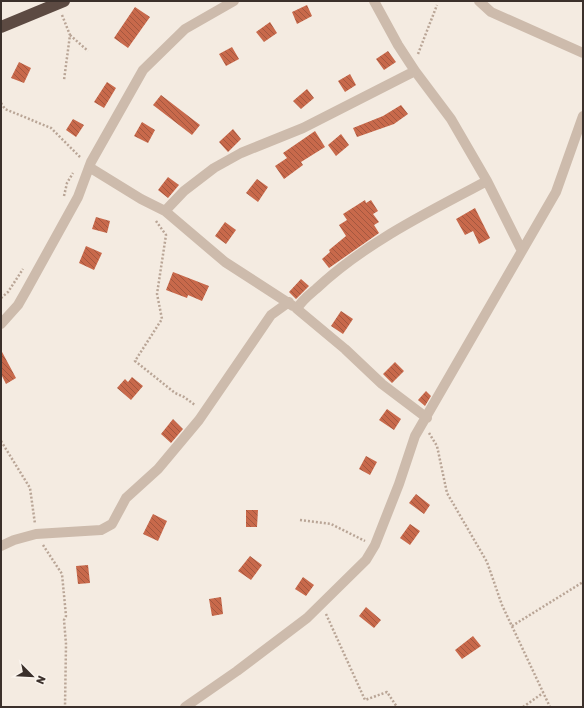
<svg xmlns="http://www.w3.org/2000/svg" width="584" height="708" viewBox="0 0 584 708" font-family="Rubik,sans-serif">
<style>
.building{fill:url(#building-back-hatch)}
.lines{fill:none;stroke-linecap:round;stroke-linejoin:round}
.path{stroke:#b9a596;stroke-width:2.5;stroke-dasharray:2 2;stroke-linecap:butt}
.minor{stroke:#cdbbac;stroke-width:10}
.highway{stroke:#5c4a42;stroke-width:12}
</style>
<defs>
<pattern id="building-back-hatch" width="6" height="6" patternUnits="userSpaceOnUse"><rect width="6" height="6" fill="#c8694b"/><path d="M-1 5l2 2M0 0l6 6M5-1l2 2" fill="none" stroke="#a4573f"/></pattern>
</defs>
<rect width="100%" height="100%" fill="#f4ebe1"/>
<path class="building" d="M307,5L312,16L297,24L292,12Z
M135,7L150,17L128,48L114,38Z
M270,22L277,33L264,42L256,32Z
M232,47L239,59L226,66L219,54Z
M388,51L396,62L384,70L376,59Z
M19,62L31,68L24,83L11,78Z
M350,74L356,85L345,92L338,81Z
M107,82L116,88L104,108L94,102Z
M307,89L314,98L301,109L293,101Z
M161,95L200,125L192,135L153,105Z
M401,105L408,114L394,124L357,137L353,128L383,116Z
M73,119L84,125L76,137L66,130Z
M142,122L155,130L148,143L134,136Z
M233,129L241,139L228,152L219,142Z
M315,131L325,147L301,162L303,165L284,179L275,166L287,158L283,153Z
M341,134L349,145L336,156L328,145Z
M168,177L179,185L168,198L158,190Z
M257,179L268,187L258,202L246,193Z
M365,200L366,203L371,200L378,211L373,214L379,222L374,225L379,233L329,268L322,259L330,252L329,250L346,236L339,225L347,220L343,214Z
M475,208L490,238L479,244L473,231L465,235L456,219Z
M96,217L110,221L107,233L92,229Z
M225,222L236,230L226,244L215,236Z
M86,246L102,253L94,270L79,263Z
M173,272L209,286L202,301L188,295L187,298L166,290Z
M301,279L309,286L296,299L289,292Z
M341,311L353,319L343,334L331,326Z
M1,350L16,378L6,384L1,374Z
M395,362L404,371L392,383L383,374Z
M132,377L143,386L131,400L117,388L125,379L128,382Z
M426,391L431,396L425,406L418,400Z
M387,409L401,419L394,430L379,420Z
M173,419L183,429L171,443L161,434Z
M366,456L377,462L370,475L359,469Z
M416,494L430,505L424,514L409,503Z
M246,510H258L257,527H246Z
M153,514L167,521L158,541L143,534Z
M410,524L420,531L410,545L400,538Z
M250,556L262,565L251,580L238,571Z
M88,565L90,583L78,584L76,566Z
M303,577L314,585L306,596L295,589Z
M221,597L223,614L212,616L209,599Z
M366,607L381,620L374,628L359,616Z
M473,636L481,646L462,659L455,650Z"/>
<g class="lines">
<path class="path" d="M62,15L70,35L64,80
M70,35L88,51
M418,54L437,5
M1,103L5,109L51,128L80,157
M64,196L67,183L73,173
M156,221L166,235L157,294L162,319L135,361L175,393L184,397L195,405
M1,298L8,292L23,269
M429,433L437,446L447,493L487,562L502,605L550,707
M1,441L30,488L35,524
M300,520L331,524L365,541
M43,545L62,574L66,616L64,620L66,644L65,707
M326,614L365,700L387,692L397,707
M512,626L583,582
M523,707L543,693"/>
<path class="minor" d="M374,1L398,45L415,71L451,119L487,181C428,212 365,243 316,289C309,295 301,301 297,309L345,349L382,384L427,418
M479,1L491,12L583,53
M89,167L141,199L165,211L225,262L293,306
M487,181L522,251
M165,211L184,191L214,168L241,153L303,128L415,71
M1,324L18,305L26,291L78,197L91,162L143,70L185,29L234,1
M1,546L14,540L36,534L101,530L112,524L126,498L158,469L199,420L271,315L289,302
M185,707L237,671L307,618L366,560L375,545L399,484L415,436L556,192L583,116"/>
<path class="highway" d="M1,27L64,1"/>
</g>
<rect width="584" height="708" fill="none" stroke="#3b302b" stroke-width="4"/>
<g transform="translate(32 676) rotate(114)" stroke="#fbf5ee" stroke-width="3" paint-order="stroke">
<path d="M0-3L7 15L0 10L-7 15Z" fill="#3b302b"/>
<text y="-6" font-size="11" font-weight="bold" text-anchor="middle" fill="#3b302b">N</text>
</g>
</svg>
